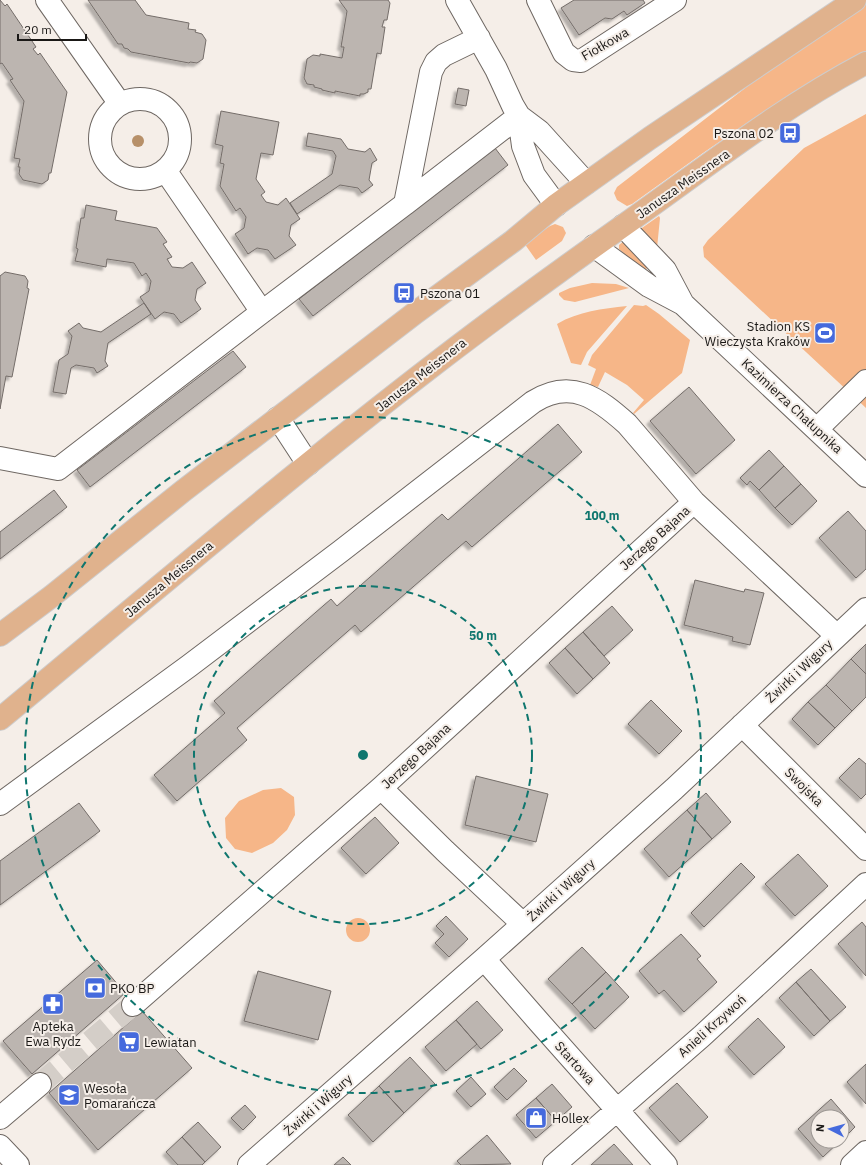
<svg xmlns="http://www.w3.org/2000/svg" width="866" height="1165" viewBox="0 0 866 1165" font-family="'IBM Plex Sans',sans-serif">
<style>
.green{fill:#f6b688}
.building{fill:#bcb5b0;stroke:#746d69;filter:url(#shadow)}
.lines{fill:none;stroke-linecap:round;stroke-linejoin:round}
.minor-tunnel{stroke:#d4cec8;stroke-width:22;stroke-dasharray:22 11;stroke-linecap:butt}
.minor-casing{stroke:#6e6762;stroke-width:24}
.major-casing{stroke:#cdcccc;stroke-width:24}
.minor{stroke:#fff;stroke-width:22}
.major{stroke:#e0b28d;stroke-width:22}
.tree{fill:#b79069}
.ring{fill:none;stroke:#0f766e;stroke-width:2;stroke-dasharray:7 5}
.labels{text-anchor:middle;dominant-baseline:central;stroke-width:4;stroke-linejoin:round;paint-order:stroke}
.street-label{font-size:13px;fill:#1a1816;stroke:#f5eee8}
.poi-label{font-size:13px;fill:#1a1816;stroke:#f5eee8;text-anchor:start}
.centre{fill:#0f766e;stroke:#f5eee8;stroke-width:2}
.ring-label{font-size:12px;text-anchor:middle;font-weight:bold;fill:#0f766e;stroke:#f5eee8;stroke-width:4;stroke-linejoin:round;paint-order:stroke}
</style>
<defs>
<filter id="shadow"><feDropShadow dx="-3.5" dy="3.5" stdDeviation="1" flood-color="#0004"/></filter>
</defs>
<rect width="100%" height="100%" fill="#f5eee8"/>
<path class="green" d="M866,3V52L760,114L703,153L632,204L627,206L617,200L614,193L617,187L823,28Z
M866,114V408L704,257L703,247L708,240L804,148Z
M659,216L660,218L657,248L639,230Z
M555,224L563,227L566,233L562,241L536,260L524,243L550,226Z
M624,241L649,266L644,271L619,249V245Z
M592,283L616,284L629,288L575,302L564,300L559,295V293L570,288Z
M634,305L643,306L646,305L659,314L690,340L682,373L634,414L633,413L644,400L627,385L605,372L598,387L590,385L596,369L588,365L592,355Z
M627,306L587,352L581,365L571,363L557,324C579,311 602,309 627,306Z
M281,788L294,797L295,815L287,830L273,843L252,853L235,849L226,838L225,818L239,801L263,790Z
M346 930a12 12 0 1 1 24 0a12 12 0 1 1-24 0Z"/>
<path class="building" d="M0,0L5,6L7,4L36,47L33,49L38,55L40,53L67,92L51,173H49L48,180L42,184L23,180L19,174L20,167H18L20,159L14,158L24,101L10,80L13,79L2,63L0,64Z
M88,0H135L146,15L189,23L188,29L196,30L195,32L202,34L206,40L203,59L197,63L190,62L189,63L131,52L128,49L124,48L122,44H118Z
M339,0H388L390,3L387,20H384L382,27H385L381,54L377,53L371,89H368V92L364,94H360V96L335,91V93L322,90V89L314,87V85L307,84L304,78L307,59L313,55L320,56V54L342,58L344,47H341L347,11Z
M574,0H643L645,3L627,15L624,11L612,19L605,18L579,35L561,8Z
M458,88L469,90L466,106L455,104Z
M221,111L279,122L273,155L261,153L256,179L265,192L261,195L266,202L278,205L286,198L300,219L291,225L289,236L296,245L275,259L268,250L257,248L248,254L235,234L244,228L246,217L240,208L236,211L220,186L224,164L220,163L223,146L215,144Z
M308,133L341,139L348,149L365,152L370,148L377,160L372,163L369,180L373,185L362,193L358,188L340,185L297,214L290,203L332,174L336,156L333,151L306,146Z
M495,148L508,165L313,316L299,299Z
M86,205L117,211L115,220L157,228L167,242L163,244L172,257L167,259L172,267L183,268L192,262L206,283L197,289L195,300L201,309L181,323L174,314L164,312L155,319L140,297L149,291L151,281L146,273L142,276L134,263L107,259L106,267L75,261L78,249L76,248L81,218H84Z
M5,272L25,276L28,281L27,288L29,289L12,377L6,376L0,409V276Z
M144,303L151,314L108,343L105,361L108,366L97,373L94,368L76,365L71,368L66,394L53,392L59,360L68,354L72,336L68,331L79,323L83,328L101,332Z
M233,351L246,367L90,487L77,470Z
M689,387L735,440L696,474L650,421Z
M558,424L582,452L472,547L466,541L361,632L355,625L237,728L247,740L177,801L154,775L225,713L214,701L331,599L337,606L442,514L448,520Z
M769,450L784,466L759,490L750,481L747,485L740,478Z
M784,466L801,484L775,508L759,490Z
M801,484L817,501L792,525L775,508Z
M54,490L67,507L0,559V532Z
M848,511L866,531V569L856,578L819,538Z
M695,580L744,592L745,589L764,593L750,645L732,641L733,637L684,625Z
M612,606L633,630L604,656L583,632Z
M583,632L610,663L593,679L565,648Z
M866,644V674L851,659Z
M565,648L593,679L577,694L549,663Z
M851,659L866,674V697L852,711L826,685Z
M826,685L852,711L835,728L808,702Z
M651,700L682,731L659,754L628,724Z
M808,702L835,728L818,745L792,719Z
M859,758L866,764V794L861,799L839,778Z
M476,776L548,794L536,842L465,825Z
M706,793L731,822L712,839L687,810Z
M79,803L100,831L0,905V861Z
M687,810L712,839L669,877L644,849Z
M375,817L399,843L366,874L341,848Z
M798,854L828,886L795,916L765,884Z
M741,863L755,877L704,927L691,913Z
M446,916L468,939L449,957L435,943L444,934L436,926Z
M862,922L866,927V976L838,944Z
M681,934L701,956L697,959L717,982L684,1012L664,990L659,994L639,971Z
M582,947L606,972L572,1004L548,979Z
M97,960L125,993L32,1074L3,1041Z
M811,969L846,1007L830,1021L796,982Z
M258,971L331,991L318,1040L244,1021Z
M606,972L629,997L595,1029L572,1004Z
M796,982L830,1021L814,1036L779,998Z
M477,1001L503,1030L481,1049L456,1020Z
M142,1011L192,1068L98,1150L49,1093Z
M758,1018L785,1047L754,1075L728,1047Z
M456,1020L477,1044L446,1071L425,1047Z
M410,1057L435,1084L404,1113L379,1086Z
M866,1064V1104L847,1082Z
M514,1068L527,1081L507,1100L494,1087Z
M471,1077L486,1094L471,1107L456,1091Z
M677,1083L708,1117L680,1142L649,1108Z
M552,1084L572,1107L556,1121L536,1098Z
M379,1086L404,1113L373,1142L348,1115Z
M536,1098L556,1121L536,1138L516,1115Z
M831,1099L855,1127L842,1140V1117H818V1141H840L823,1157L798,1129Z
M245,1105L256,1117L243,1130L231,1118Z
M198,1122L221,1147L205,1162L182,1137Z
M487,1135L511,1164L461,1165L457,1161Z
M182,1137L205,1162L202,1165H178L166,1152Z
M614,1144L633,1165H591Z
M343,1157L351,1165H334Z"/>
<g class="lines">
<path class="minor-tunnel" d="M40,1084L133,1005"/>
<g class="minor-casing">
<path id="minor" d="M47,0L120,104
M457,0L496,69L513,106L519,116L539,131L586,183
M538,0L564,53L573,60L581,61L675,0
M100 139a40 40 0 1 1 80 0a40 40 0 1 1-80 0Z
M519,116L523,146L534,175L556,205
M165,170L262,312
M405,204L519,116
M623,226L665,270L683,304
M594,246L649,286L683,304L866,476
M278,418L308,464
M817,429L866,381
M0,458L58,469L262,312L405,204L431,72L436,62L444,55L479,38
M742,725L866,849
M381,788L445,851L523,924
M0,804L189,666L341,551L533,402C571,378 598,398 627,424L694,502L837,636
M484,959L539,1022L666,1165
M133,1005L381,788L694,502
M0,1118L40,1084
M0,1146L18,1165
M249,1165L484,959L674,789L866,609
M554,1165L702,1036L866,884
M852,1165L866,1152"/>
</g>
<g class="major-casing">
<path id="major" d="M0,635L52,596L183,491L415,313L513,241L556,205L650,138L855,0
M0,719C146,598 290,475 440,360C504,311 569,264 634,218C710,164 784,106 866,63"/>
</g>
<use href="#minor" class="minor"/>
<use href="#major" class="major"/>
</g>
<circle class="tree" cx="138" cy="141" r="6"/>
<g class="ring">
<circle cx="363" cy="755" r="169"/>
<circle cx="363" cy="755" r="338"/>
</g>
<defs>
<g id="bus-square" transform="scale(1.15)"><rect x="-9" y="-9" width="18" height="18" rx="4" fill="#456add" stroke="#f5eee8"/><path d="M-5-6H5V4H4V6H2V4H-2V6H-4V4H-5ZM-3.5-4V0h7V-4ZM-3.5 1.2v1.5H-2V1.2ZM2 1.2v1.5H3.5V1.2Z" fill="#fff"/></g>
<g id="stadium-square" transform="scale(1.15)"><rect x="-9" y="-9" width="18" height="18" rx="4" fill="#456add" stroke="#f5eee8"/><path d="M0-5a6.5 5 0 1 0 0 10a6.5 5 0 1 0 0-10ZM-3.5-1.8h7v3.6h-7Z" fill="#fff"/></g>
<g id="bank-square" transform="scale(1.15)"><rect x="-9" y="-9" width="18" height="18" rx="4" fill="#456add" stroke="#f5eee8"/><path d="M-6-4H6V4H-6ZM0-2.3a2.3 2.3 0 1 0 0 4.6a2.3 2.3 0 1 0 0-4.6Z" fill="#fff"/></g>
<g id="pharmacy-square" transform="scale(1.15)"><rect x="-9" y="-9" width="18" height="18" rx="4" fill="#456add" stroke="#f5eee8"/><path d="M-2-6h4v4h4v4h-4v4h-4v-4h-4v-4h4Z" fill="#fff"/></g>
<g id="supermarket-square" transform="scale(1.15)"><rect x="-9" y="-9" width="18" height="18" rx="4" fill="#456add" stroke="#f5eee8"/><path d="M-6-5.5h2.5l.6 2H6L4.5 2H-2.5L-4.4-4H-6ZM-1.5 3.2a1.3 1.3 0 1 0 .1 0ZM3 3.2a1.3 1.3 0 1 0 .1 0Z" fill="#fff"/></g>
<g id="school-square" transform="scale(1.15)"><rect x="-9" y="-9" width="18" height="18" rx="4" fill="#456add" stroke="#f5eee8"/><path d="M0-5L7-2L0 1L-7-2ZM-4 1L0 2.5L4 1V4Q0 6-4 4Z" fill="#fff"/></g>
<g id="shop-square" transform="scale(1.15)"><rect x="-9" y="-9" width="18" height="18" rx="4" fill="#456add" stroke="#f5eee8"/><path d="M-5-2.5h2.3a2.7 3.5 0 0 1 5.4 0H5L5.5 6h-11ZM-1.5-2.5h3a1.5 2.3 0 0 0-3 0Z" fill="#fff"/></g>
</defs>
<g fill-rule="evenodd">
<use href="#bus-square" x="790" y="133"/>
<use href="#bus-square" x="404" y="293"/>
<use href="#stadium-square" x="825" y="333"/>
<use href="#bank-square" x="95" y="988"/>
<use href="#pharmacy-square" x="53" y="1004"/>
<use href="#supermarket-square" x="129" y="1042"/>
<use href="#school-square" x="69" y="1095"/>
<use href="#shop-square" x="536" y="1118"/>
</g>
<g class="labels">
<g class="street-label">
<text transform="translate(605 44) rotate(-30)">Fiołkowa</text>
<text transform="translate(683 184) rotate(-35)">Janusza Meissnera</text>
<text transform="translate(421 375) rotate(-38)">Janusza Meissnera</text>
<text transform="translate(792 406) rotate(43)">Kazimierza Chałupnika</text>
<text transform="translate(655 538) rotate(-42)">Jerzego Bajana</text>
<text transform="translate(169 579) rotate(-40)">Janusza Meissnera</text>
<text transform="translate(799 671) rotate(-43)">Żwirki i Wigury</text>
<text transform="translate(416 756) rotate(-43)">Jerzego Bajana</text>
<text transform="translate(804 787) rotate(45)">Swojska</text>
<text transform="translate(561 890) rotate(-42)">Żwirki i Wigury</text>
<text transform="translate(712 1026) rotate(-42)">Anieli Krzywoń</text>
<text transform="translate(575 1063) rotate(48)">Startowa</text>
<text transform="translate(318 1105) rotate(-41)">Żwirki i Wigury</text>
</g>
<g class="poi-label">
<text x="774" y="133" text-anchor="end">Pszona 02</text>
<text x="420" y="293">Pszona 01</text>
<text x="810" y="326" text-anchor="end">Stadion KS<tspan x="810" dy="15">Wieczysta Kraków</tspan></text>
<text x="110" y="988">PKO BP</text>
<text x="53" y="1026" text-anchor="middle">Apteka<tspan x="53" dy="15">Ewa Rydz</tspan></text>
<text x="144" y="1042">Lewiatan</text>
<text x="84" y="1088">Wesoła<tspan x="84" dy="15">Pomarańcza</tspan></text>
<text x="552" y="1118">Hollex</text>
</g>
</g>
<circle cx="363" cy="755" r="6" class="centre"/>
<g class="ring-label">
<text x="602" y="520">100 m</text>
<text x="483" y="640">50 m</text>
</g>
<g transform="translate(830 1129) rotate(276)"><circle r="19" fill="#f5eee8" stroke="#9d9894"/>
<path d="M0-3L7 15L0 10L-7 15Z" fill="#456add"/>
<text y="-6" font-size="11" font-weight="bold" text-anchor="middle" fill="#1a1816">N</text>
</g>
<path d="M18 34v6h68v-6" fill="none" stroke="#1a1816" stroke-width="2"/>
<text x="24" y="34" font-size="12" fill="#1a1816" stroke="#f5eee8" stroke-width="3" paint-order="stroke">20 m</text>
</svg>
